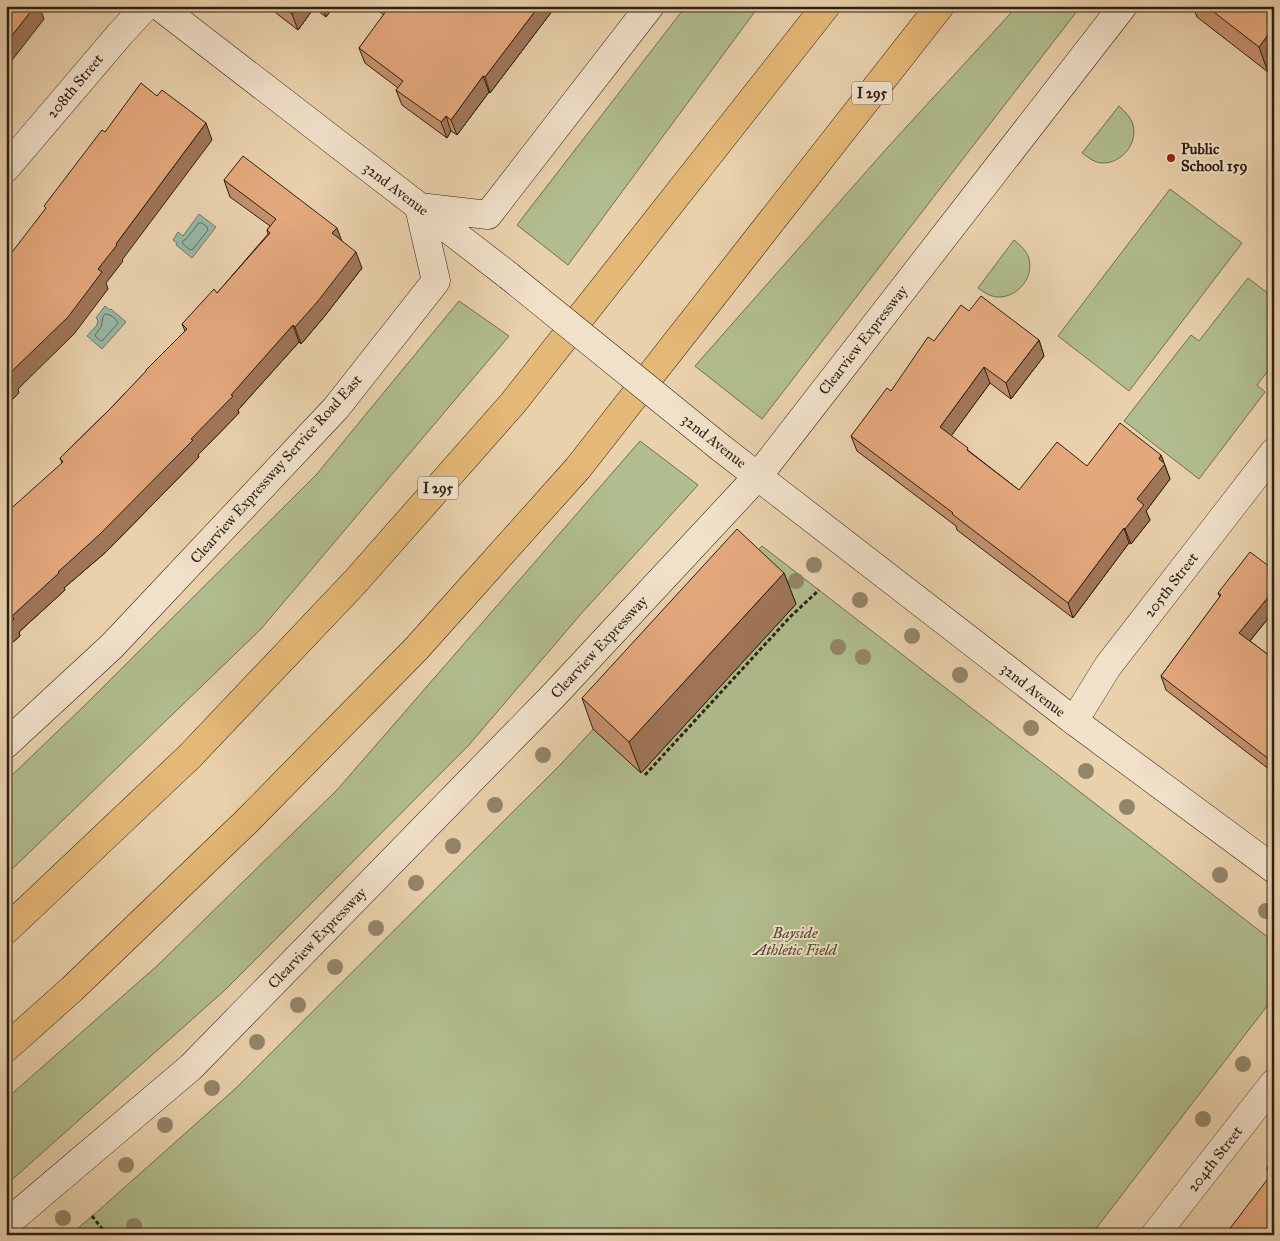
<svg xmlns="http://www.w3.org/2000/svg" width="1280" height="1241" viewBox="0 0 1280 1241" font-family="'IM FELL Great Primer',serif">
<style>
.green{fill:#b1bd8e;stroke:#6e6e50}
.water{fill:#98b7a6;stroke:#6d7b6a}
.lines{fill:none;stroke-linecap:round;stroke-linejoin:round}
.shore{stroke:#626c5c;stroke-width:1}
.street-casing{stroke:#5b4c38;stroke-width:29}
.secondary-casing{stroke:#2c2011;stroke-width:29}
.highway-casing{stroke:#2c2011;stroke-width:29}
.path{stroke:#2c2011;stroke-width:3;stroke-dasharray:4 2.5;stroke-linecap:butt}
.street{stroke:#f1e1c9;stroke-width:28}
.secondary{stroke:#f1e1c9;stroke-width:28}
.highway{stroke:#e4b876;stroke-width:28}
.secondary-bridge-casing{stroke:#2c2011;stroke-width:29;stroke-linecap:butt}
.secondary-bridge{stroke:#f1e1c9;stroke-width:28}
.tree{fill:#938568}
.wall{fill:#c4906c;stroke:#2c2011}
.shaded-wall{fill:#a07658;stroke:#2c2011}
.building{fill:#e4a87d;stroke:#2c2011}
.poi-dot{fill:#8f2418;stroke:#f1e1c9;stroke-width:2}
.labels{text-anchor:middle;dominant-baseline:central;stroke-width:4;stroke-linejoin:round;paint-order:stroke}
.shield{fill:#f1e1c9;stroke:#675a48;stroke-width:1}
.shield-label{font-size:14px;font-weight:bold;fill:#2c2011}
.street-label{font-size:15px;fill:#2c2011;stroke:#f1e1c9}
.poi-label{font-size:15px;font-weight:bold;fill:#2c2011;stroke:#f1e1c9;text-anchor:start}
.park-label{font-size:15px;font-style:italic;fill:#4d4730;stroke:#f1e1c9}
</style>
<rect width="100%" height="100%" fill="#e9d1ac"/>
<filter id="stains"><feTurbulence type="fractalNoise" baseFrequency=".004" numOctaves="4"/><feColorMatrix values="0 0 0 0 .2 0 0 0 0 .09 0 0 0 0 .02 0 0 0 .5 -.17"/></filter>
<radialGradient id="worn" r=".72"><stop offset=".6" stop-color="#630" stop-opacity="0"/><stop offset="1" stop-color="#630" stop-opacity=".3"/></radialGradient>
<path class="green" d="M686,6H759L568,265L517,225Z
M1016,6H1081L762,419L695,366L888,147L1010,14Z
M1119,106C1124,111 1131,117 1133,125C1138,143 1122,163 1103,163C1095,163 1089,158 1082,153Z
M1170,189L1242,243L1129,391L1058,336Z
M1014,240C1020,245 1027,251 1029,259C1034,277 1018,297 999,297C990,297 984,292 978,288Z
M1248,278L1274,298V363L1257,385L1265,392L1199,479L1124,421L1191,335L1199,341Z
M459,301L509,336L261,629L6,875V781L85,705L316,475Z
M640,441L698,485L580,615L468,746L225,990L6,1185V1099L158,965L337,790Z
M762,546L1274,942V997L1091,1235H70L98,1211L235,1089L562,763Z"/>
<path class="water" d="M199,214L216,227L192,258L176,245L177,243L173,240L178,232L183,236Z
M105,306L110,310L111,309L126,322L102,349L87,336L97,325L98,320L96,318Z"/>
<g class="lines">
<path class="shore" d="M199,223H202L207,227L208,230L193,249L190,250L183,244L182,242L187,238Z
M105,314C110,314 116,318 118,323L103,340L101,341L96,337L95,335L101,327L103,317Z"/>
<g class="street-casing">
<path id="street" d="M6,168L120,34L146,6
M1074,721L1108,666L1274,452
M1155,1235L1274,1083"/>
</g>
<g class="secondary-casing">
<path id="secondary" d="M159,6L509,276
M721,448L1074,721L1274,869
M6,744L112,646L336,408L436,281L419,207L488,215L650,6
M6,1224L191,1067L554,695L758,476L1123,6"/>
</g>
<g class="highway-casing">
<path id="highway" d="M6,930L190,756L355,582L513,403L826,6
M6,1048L72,989L246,822L416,649L578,468L940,6"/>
</g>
<path class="path" d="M645,775L791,616L819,590
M92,1216L107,1235"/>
<use href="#street" class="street"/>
<use href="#secondary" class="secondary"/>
<use href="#highway" class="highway"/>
<g class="secondary-bridge-casing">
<path id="secondary-bridge" d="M509,276L721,448"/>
</g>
<use href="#secondary-bridge" class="secondary-bridge"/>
</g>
<g class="tree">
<circle cx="814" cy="565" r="8"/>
<circle cx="796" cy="581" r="8"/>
<circle cx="860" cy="600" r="8"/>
<circle cx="912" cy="636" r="8"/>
<circle cx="838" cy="647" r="8"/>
<circle cx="863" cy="657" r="8"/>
<circle cx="960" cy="675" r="8"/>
<circle cx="1031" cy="728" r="8"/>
<circle cx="543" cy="755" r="8"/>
<circle cx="1086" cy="771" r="8"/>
<circle cx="495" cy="805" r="8"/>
<circle cx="1127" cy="807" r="8"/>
<circle cx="453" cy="846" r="8"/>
<circle cx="1220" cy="875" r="8"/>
<circle cx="416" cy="883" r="8"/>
<circle cx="1266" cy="911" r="8"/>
<circle cx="376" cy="928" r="8"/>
<circle cx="335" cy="967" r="8"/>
<circle cx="298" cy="1005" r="8"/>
<circle cx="257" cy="1042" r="8"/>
<circle cx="1243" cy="1064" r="8"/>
<circle cx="212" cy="1088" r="8"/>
<circle cx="1203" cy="1119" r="8"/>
<circle cx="165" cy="1125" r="8"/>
<circle cx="126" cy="1165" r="8"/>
<circle cx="63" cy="1218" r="8"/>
<circle cx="134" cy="1226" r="8"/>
</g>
<path class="wall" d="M267,6H334L326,17L314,8L298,30Z
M372,6H556L490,93L489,92L457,135L451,131L447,138L402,105L396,90L398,88L365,63L359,48L384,15Z
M1193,6H1274V63L1268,72L1197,17Z
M224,180L341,240L362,268L324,317L301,344L299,342L238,410L239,413L198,455L199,457L106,552L64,588L65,590L19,632L20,636L6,648L62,463L60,458L110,409L185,331L182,324L217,293L268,234L267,230L270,226L230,197Z
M969,311L1039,340L1044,356L1011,399L990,383L951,436L969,451L1019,490L1087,466L1161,455L1170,479L1146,511L1150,520L1131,544L1129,543L1073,618L957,530L956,526L857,451L851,436L891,391Z
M1274,570V611L1250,641L1274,659V773L1166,690L1161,676L1220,597L1218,593Z
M784,573L796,604L641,773L593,729L582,698Z
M1274,1159V1235L1270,1176L1267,1168Z"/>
<path class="shaded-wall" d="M35,6H39L44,19L6,68V43Z
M298,6H313L314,8L298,30L292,14Z
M322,6H334L326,17Z
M539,6H556L490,93L485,77Z
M1274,27V63L1268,72L1259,47Z
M483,76L489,92L457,135L451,120Z
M446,116L451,131L447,138L441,122Z
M206,123L212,140L122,260L123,261L106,283L108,289L74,334L18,389L19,393L6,406V383L10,373L98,269L116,244Z
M337,228L343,244L332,233Z
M356,252L362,268L324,317L301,344L295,327Z
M293,325L299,342L238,410L239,413L198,455L199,457L106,552L64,588L65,590L19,632L20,636L6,648V626L12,616L58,572L191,439Z
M1039,340L1044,356L1011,399L1006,383Z
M984,367L990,383L946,443L940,427Z
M1161,455L1170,479L1146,511L1150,520L1131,544L1125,529L1137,499L1159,459Z
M1124,528L1129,543L1073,618L1068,603Z
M784,573L796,604L641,773L629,742Z
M1274,590V611L1244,648L1239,633Z"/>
<path class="building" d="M6,6H35L6,43Z
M282,6H298L292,14Z
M388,6H539L485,77L483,76L451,120L446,116L441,122L396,90L403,81L359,48L389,7Z
M1206,6H1274V27L1259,47Z
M141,83L157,96L162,90L206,123L116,244L117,245L98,269L102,272L68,317L10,373L13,376L6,383V260L46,208L44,206L102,130L105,132Z
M243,156L337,228L332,233L356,252L318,301L295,327L293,325L231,395L233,396L191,439L193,440L99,535L58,572L59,573L12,616L14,619L6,626V513L63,462L60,458L110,409L146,371V370L187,329L182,324L214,289L217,293L270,233L267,230L276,219L224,180Z
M981,296L1039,340L1006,383L984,367L940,427L968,448L967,450L1019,490L1057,442L1087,466L1120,423L1161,455L1159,459L1165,464L1137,499L1144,505L1125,529L1124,528L1068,603L952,514L953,513L851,436L887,388L891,391L928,337L934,341L961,305L969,311Z
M737,529L784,573L629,742L582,698Z
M1250,552L1274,570V590L1239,633L1274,659V763L1161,676L1221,595L1218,593Z
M1274,1159V1235H1225L1273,1172L1267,1168Z"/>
<circle class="poi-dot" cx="1171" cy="158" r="5"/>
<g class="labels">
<g class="shield">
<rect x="852" y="81.5" width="40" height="23" rx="4"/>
<rect x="418" y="476.5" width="40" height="23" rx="4"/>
</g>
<g class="shield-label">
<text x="872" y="93">I 295</text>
<text x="438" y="488">I 295</text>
</g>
<g class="street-label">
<text transform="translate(75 86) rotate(-50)">208th Street</text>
<text transform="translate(396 189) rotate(37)">32nd Avenue</text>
<text transform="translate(863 340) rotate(-52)">Clearview Expressway</text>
<text transform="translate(714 441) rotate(38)">32nd Avenue</text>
<text transform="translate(276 469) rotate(-48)">Clearview Expressway Service Road East</text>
<text transform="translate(1171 585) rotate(-52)">205th Street</text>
<text transform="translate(599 647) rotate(-47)">Clearview Expressway</text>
<text transform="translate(1033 690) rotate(38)">32nd Avenue</text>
<text transform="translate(317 938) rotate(-46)">Clearview Expressway</text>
<text transform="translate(1215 1159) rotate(-52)">204th Street</text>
</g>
<g class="poi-label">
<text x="1181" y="149">Public<tspan x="1181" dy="17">School 159</tspan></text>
</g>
<g class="park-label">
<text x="795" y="933">Bayside<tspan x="795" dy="17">Athletic Field</tspan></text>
</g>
</g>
<rect width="1280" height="1241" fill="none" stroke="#e9d1ac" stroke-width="25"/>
<rect x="8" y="8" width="1265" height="1226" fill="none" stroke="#2c2011" stroke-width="2.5"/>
<rect x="12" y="12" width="1255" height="1216" fill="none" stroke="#2c2011"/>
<rect width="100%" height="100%" filter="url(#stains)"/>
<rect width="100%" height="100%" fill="url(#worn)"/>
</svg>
